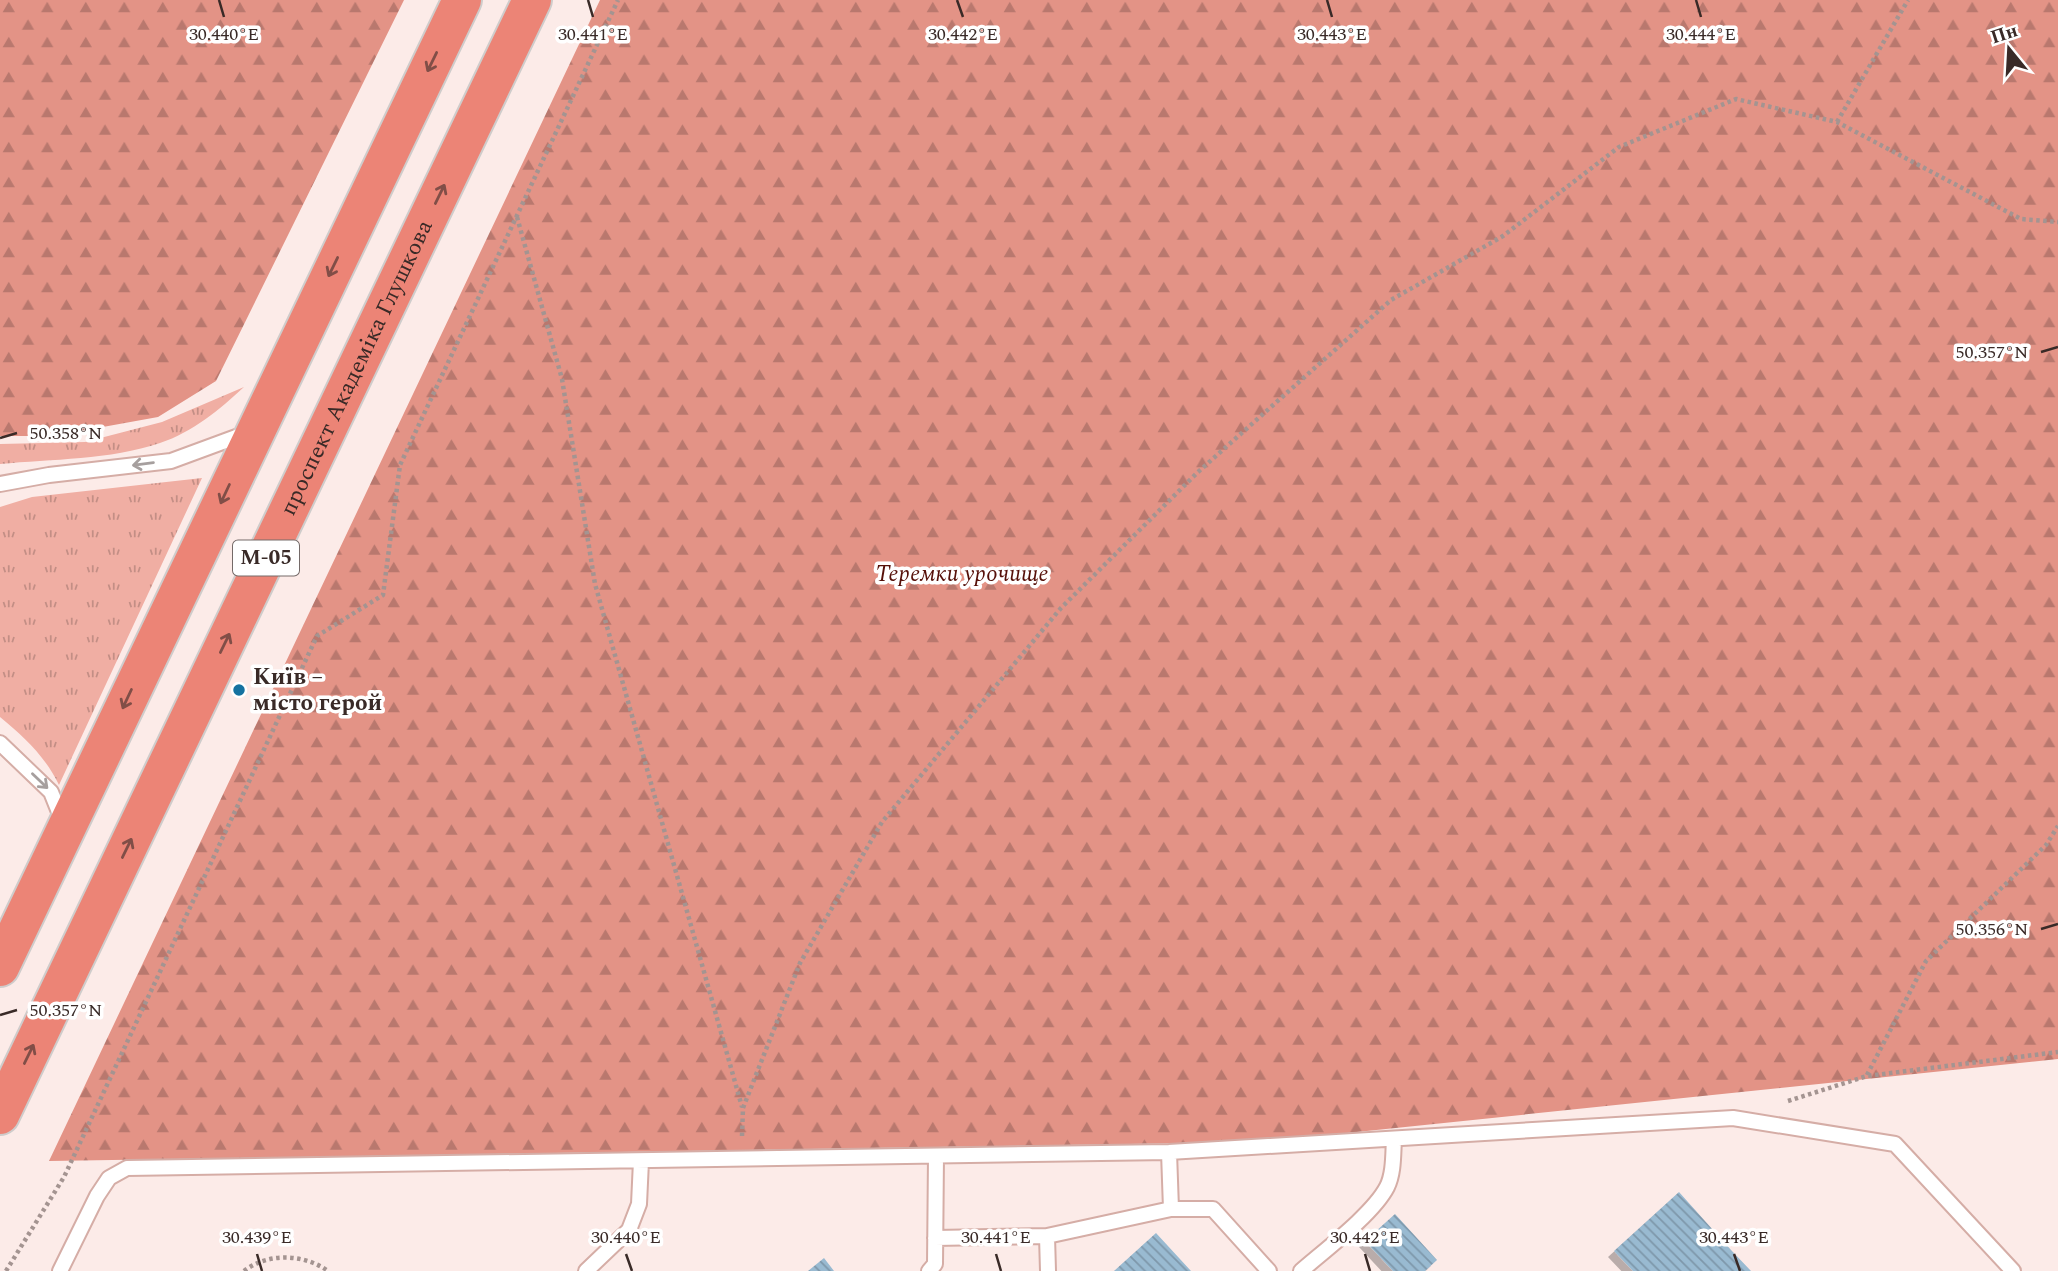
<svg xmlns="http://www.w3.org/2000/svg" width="2058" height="1271" viewBox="0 0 2058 1271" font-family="Spectral,serif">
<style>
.grass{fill:url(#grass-tufts)}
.forest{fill:url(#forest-firs)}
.building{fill:url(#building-back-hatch);filter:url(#shadow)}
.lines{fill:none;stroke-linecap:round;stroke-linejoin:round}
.service-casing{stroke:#d5ada6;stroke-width:18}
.trunk-casing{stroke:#cfcccb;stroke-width:42}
.path{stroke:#a49491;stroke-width:4.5;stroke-dasharray:3.5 3.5;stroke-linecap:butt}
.service{stroke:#fff;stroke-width:14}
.trunk{stroke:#ec8476;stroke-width:38}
.oneway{stroke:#814e47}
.oneway2{stroke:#a69f9e}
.ticks{fill:none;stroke:#392a27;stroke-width:2.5}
.poi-dot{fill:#1572a0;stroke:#fff;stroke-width:2.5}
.labels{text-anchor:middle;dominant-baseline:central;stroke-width:7;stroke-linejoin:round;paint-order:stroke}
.shield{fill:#fff;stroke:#746a68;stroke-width:2}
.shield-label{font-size:21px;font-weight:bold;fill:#392a27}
.street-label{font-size:23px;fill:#392a27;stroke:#fff}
.park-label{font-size:23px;font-style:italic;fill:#561009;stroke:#fff}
.poi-label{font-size:23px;font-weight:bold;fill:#392a27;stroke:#fff;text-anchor:start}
.ticks-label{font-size:18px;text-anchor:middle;fill:#392a27;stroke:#fff;stroke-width:7;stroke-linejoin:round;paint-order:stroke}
</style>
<defs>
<pattern id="grass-tufts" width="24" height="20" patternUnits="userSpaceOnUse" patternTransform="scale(1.75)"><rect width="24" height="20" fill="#f0aea3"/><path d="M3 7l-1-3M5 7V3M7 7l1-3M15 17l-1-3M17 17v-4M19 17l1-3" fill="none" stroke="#c38e85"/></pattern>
<pattern id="forest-firs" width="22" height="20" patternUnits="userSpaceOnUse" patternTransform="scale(1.75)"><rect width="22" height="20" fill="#e39386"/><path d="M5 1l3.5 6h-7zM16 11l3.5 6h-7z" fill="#b9786e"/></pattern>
<pattern id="building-back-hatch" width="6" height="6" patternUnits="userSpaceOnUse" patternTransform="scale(1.75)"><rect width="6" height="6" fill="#99bad1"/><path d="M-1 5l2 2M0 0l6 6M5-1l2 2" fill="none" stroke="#7e97aa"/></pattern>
<filter id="shadow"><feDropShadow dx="-6" dy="6" stdDeviation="0" flood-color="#0004"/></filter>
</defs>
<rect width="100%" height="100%" fill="#fcebe8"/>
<path class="grass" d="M244,387C219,410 193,432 160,443C110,460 52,459 0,464V444L85,442L162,422Z
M202,478L59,785C45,756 24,737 0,717V507L32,497Z"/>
<path class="forest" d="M0,0H404L216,381L158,417L53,436H0Z
M600,0H2058V1059L1261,1142L49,1161Z"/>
<path class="building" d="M1679,1192L1731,1250L1751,1271H1633L1614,1251Z
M1395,1214L1437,1260L1425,1271H1393L1365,1241Z
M1156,1233L1191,1271H1114Z
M824,1258L834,1271H808Z"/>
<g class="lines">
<g class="service-casing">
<path id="service" d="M0,484L49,475L171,461L247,433
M0,743L51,792L63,822
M1169,1152L1171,1209H1213L1269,1271
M1047,1236L1171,1209
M935,1238L1047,1236L1048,1271
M60,1271L97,1196L109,1178L127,1168L1169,1152L1733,1118L1895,1144L2013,1271
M586,1271L629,1230L639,1204L641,1161
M929,1271L935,1264L936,1156
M1301,1271C1325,1250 1373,1214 1387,1187C1394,1173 1393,1154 1394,1139"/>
</g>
<g class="trunk-casing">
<g id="trunk">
<path d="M0,967L462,0"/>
<path id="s1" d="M0,1115L532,0"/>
</g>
</g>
<path class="path" d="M1837,122L1908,0
M517,217L562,379L595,584L742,1107
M1867,1075L1926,961L2046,845L2058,826
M1788,1101L1867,1076L2058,1052
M742,1136L743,1108L800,963L882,822L1061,608L1198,472L1391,300L1503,236L1619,147L1736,99L1837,122L2021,219L2058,222
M6,1271L64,1177L317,636L383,595L400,465L618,0
M244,1271C269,1252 304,1254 328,1271"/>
<use href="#service" class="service"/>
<use href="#trunk" class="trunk"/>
</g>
<defs><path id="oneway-shaft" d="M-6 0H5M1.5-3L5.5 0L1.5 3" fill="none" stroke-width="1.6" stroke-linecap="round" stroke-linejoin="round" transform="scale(1.75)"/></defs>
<g class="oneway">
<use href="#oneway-shaft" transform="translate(432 62) rotate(116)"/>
<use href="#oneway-shaft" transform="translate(440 194) rotate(-64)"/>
<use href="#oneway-shaft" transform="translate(333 267) rotate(116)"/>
<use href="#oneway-shaft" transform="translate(225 494) rotate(115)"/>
<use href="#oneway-shaft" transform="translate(225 643) rotate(-64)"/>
<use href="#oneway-shaft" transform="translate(127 699) rotate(115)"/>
<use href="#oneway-shaft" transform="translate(127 848) rotate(-64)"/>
<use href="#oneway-shaft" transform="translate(29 1054) rotate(-64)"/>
</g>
<g class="oneway2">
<use href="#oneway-shaft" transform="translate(143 464) rotate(173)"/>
<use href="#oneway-shaft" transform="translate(40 781) rotate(44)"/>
</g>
<path class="ticks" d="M219,0L224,17M588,0L593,17M957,0L963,17M1327,0L1332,17M1696,0L1701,17M2041,352L2058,347M0,438L17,433M2041,929L2058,924M0,1015L17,1010M257,1254L262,1271M626,1254L632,1271M996,1254L1001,1271M1365,1254L1370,1271M1734,1254L1740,1271"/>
<circle class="poi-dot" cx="239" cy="690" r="7"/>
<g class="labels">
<rect class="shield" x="233" y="540.5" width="66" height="35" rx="5"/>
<g class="shield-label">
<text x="266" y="558">М-05</text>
</g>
<g class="street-label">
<text stroke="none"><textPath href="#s1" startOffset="828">проспект Академіка Глушкова</textPath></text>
</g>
<g class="park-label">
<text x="962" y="574">Теремки урочище</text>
</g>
<g class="poi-label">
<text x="253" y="677">Київ –<tspan x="253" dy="26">місто герой</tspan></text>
</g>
</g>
<g class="ticks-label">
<text x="224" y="40">30.440°E</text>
<text x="593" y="40">30.441°E</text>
<text x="963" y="40">30.442°E</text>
<text x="1332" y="40">30.443°E</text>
<text x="1701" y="40">30.444°E</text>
<text x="1992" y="358">50.357°N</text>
<text x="66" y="439">50.358°N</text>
<text x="1992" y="935">50.356°N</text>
<text x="66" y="1016">50.357°N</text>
<text x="257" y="1243">30.439°E</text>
<text x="626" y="1243">30.440°E</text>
<text x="996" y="1243">30.441°E</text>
<text x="1365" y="1243">30.442°E</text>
<text x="1734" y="1243">30.443°E</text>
</g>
<g transform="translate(2009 49) rotate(342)" stroke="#ffffff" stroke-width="5" paint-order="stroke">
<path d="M0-5L12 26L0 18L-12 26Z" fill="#392a27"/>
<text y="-10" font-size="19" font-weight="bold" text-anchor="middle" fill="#392a27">Пн</text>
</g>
</svg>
